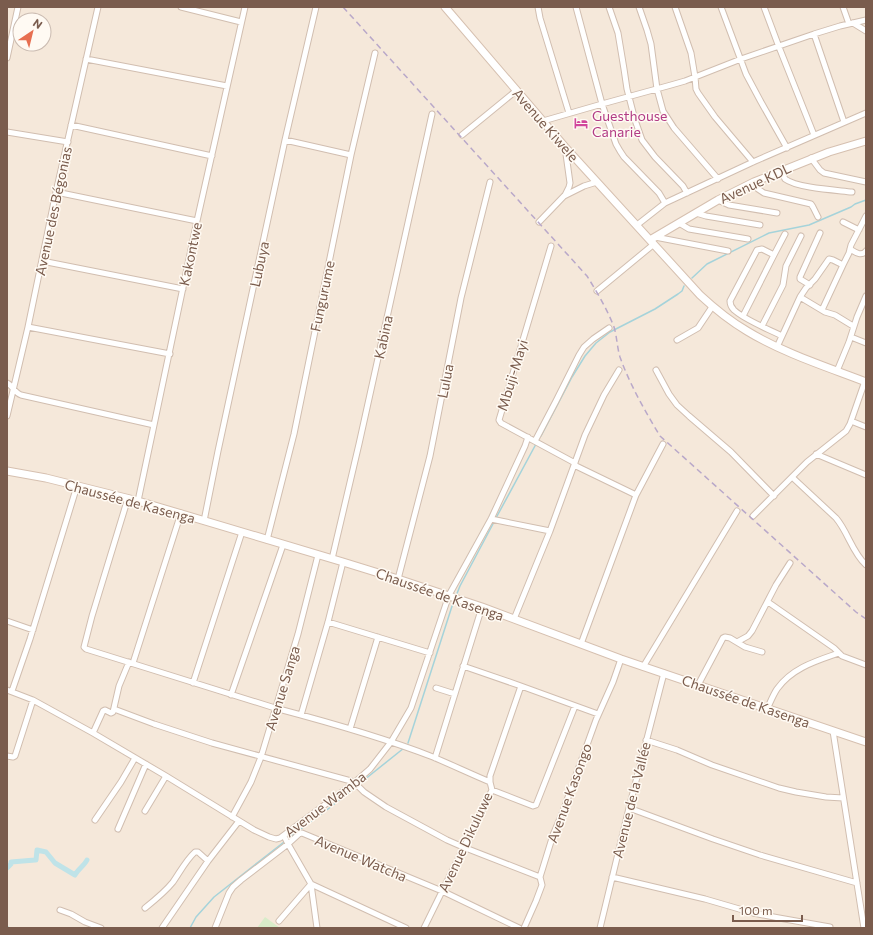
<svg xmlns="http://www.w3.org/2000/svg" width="873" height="935" viewBox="0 0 873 935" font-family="Commissioner,sans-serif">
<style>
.residential{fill:#f5e8da;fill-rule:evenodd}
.grass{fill:#d8ecc9}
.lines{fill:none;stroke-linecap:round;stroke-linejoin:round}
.stream{stroke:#a5d3da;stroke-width:1.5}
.canal{stroke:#bfe3e8;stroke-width:5}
.street-casing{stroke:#d1beb0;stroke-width:7}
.secondary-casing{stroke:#d6c0b0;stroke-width:9}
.street{stroke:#fff;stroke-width:5}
.secondary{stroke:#fff;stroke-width:7}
.rail{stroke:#b9a8c9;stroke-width:1.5;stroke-dasharray:6 4;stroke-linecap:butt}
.labels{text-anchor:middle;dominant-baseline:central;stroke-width:3;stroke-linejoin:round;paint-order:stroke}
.hotel-label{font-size:14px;fill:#b23c85;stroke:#fffaf3;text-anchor:start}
.street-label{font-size:14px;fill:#7a5c4d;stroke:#fffaf3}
</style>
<rect width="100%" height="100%" fill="#fdf6ec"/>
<path class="residential" d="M7,7H866V928H7ZM20,20H44V44H20Z"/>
<path class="grass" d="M265,917L280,928H257Z"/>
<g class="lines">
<path class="stream" d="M692,278L707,264L769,233L809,225L851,207L855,204L866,200
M541,436L572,377L585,356L596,343L610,332L655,309L678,294L682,291L684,286
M496,518L536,444
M456,596L460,586L494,522
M408,743L454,600
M359,784L404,748
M290,837L328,809L356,787
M7,926L9,928
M190,928L196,917L214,897L284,842"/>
<path class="canal" d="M7,868L11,864V862L35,860H36L37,850L46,852L55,863L75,875C78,869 84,866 87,860"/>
<g class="street-casing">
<path id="street" d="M181,7L241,22
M538,7L540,18L569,113
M576,7L602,104L616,144L620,151L624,157L659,193L665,203
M609,7L618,33L624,69L627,89L635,120L642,140L655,157L683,186L687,193
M639,7L647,30L651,44L657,89L663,111L674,128L718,179
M675,7L691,53L695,77L696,89L698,93L715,117L753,162
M721,7L746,74L761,102L787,148
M764,7L779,47L814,135
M843,7L849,24
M853,23L866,31
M814,34L844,122
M7,58L18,7
M86,59L227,86
M543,121L602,104L671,85L685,81L741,59L814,34L840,26L866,20
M71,125L212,156
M7,132L68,142
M462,135L517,90
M285,140L351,155
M811,158L820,170L824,173L866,182
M781,170L785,179C797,188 835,190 852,192
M754,182L758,189L764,193L811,204L813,207L818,217
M56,192L197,221
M565,195L569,187L570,183L565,147
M718,200L729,205L777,213
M696,213L706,216L760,225
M539,222L564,196L584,186L597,182
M843,222L859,230
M679,223L689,229L748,239
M637,225L665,203L753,162L866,113
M655,237L728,251
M551,246L499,420L501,423L575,463
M850,249C855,252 861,257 866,251
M774,255L762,249L757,250L730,301C730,304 731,307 734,310C745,320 768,329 782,336
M42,261L183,289
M810,285L800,279V277L820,233
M597,291L654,244
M800,297L825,312L835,315L853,326
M822,310L843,265
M743,316L775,253L785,234
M762,326L783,285L786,266L801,236
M28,327L170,354
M851,337L866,343
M677,340L698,328L712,307
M777,347L800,297L806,288L815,279L829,259L833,260L843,265L849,253L851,245L866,216
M656,370L669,394L677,405L689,416L731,452L774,496
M837,371L849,342L857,317L866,296
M7,383C13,386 15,393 21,395L154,425
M7,416L28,327L56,192L98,7
M851,421L866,427
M535,441L556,401L579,355L584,347L593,339L609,328
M816,454L866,475
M574,465L636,495
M792,477L836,518C848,532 852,552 866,565
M128,498L92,616L84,647L86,649L275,708C328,722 382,737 433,757C452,765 471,774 490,782
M138,501L197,221L245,7
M753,516L807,462L846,431L850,424L865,381
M491,519L550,531
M204,521L218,451L285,140L316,7
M267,540L294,434L351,155L375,53
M332,559L359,444L432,114
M398,579L430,456L461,298L490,182
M768,602L834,648L842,656L866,665
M514,619L550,531L585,435L604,395L619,370
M7,621L33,630
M328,622L430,653
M737,642L748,636L752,631L776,585L790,563
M581,644L636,495L663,444
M133,663L181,513
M463,666L521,686L598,714
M643,667L737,511
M193,683L242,532
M698,685L723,638L725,637L730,638L745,647L762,652
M436,688L455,694
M7,690L33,700L93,733L166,776L254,830L269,837L276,839L280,838L354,783L370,769L391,742L411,708L449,595L491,519L525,446L528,437
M12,691L30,639L77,486
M231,695L283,545
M114,709L154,724L212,743L351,781L356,784L364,792L386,807L447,840L463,847L540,877
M767,709C770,703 773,695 777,689C792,668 816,661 839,653
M301,715L328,622L343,562
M350,729L378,637
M833,731L864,928
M93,733L103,711L105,710L111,713L113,712L119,686L129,662
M646,740L677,750L712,765L779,788L796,792L826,797L843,798
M7,756L13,757L15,756L33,700
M435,758L482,607
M492,790L533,806L536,805L575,706
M629,808L713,839L760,855L857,883
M145,811L166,776
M232,817L251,782L261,757L298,634L318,555
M95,820L121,782L135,758
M118,829L146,764
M284,836L288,844L311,884L317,928
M612,877L705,899L753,913L779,918L830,927
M145,908C155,900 165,892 173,882C180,872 186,860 195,852H198L208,861
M60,910L71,914L85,922L101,928
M279,921L311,884L406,928
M162,928L208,861L239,821
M215,928L229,893L233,887L241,880L288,844L299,834L302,833L442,891L519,928
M424,928L492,790L490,782V776L521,686
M524,928L536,901L542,885L540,877L553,835L562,814L596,720L613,682L621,659
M600,928L629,808L664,673"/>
</g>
<g class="secondary-casing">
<path id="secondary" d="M445,7L565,147L700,295C715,309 730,321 747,331C783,353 827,367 866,382
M650,240L718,200L754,182L829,152L866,141
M7,471L46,478L138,501L343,562L398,579L482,607L621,659L866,742"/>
</g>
<use href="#street" class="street"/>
<use href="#secondary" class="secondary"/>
<path class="rail" d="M343,7L587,276C597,292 607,309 614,327C617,337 617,347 620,357C630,385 645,411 660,436L856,612L866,619"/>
</g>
<defs>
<g id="hotel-bare" transform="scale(1.08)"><path d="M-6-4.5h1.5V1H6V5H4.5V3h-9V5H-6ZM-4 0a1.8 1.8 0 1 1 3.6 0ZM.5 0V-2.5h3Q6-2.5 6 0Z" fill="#d1479c" stroke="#fffaf3" stroke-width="2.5" paint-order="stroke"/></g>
</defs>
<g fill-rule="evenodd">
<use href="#hotel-bare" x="581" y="123"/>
</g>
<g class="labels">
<g class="hotel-label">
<text x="592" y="115">Guesthouse<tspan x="592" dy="16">Canarie</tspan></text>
</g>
<g class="street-label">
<text transform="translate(546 125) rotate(49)">Avenue Kiwele</text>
<text transform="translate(755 183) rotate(-25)">Avenue KDL</text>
<text transform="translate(53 211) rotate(-78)">Avenue des Bégonias</text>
<text transform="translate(190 254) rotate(-78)">Kakontwe</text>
<text transform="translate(259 264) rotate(-78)">Lubuya</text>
<text transform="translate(322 296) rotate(-78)">Fungurume</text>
<text transform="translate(383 337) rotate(-78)">Kabina</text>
<text transform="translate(512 375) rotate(-73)">Mbuji-Mayi</text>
<text transform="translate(445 381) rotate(-79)">Lulua</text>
<text transform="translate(130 501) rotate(15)">Chaussée de Kasenga</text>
<text transform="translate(440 594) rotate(19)">Chaussée de Kasenga</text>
<text transform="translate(282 688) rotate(-73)">Avenue Sanga</text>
<text transform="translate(746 701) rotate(19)">Chaussée de Kasenga</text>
<text transform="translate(569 793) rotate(-70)">Avenue Kasongo</text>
<text transform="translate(631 800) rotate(-76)">Avenue de la Vallée</text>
<text transform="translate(325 804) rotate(-37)">Avenue Wamba</text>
<text transform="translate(465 842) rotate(-65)">Avenue Dikuluwe</text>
<text transform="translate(361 858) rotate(23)">Avenue Watcha</text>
</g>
</g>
<rect width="873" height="935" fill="none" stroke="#7a5c4d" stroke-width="16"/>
<g transform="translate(32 32) rotate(35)"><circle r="19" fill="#fffaf3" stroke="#cabbb1"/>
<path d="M0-3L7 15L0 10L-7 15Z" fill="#e76f51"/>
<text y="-6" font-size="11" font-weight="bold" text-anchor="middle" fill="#7a5c4d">N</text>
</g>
<path d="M733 915v6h69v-6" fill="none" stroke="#7a5c4d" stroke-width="2"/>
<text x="739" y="915" font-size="12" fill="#7a5c4d" stroke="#fffaf3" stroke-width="3" paint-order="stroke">100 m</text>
</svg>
